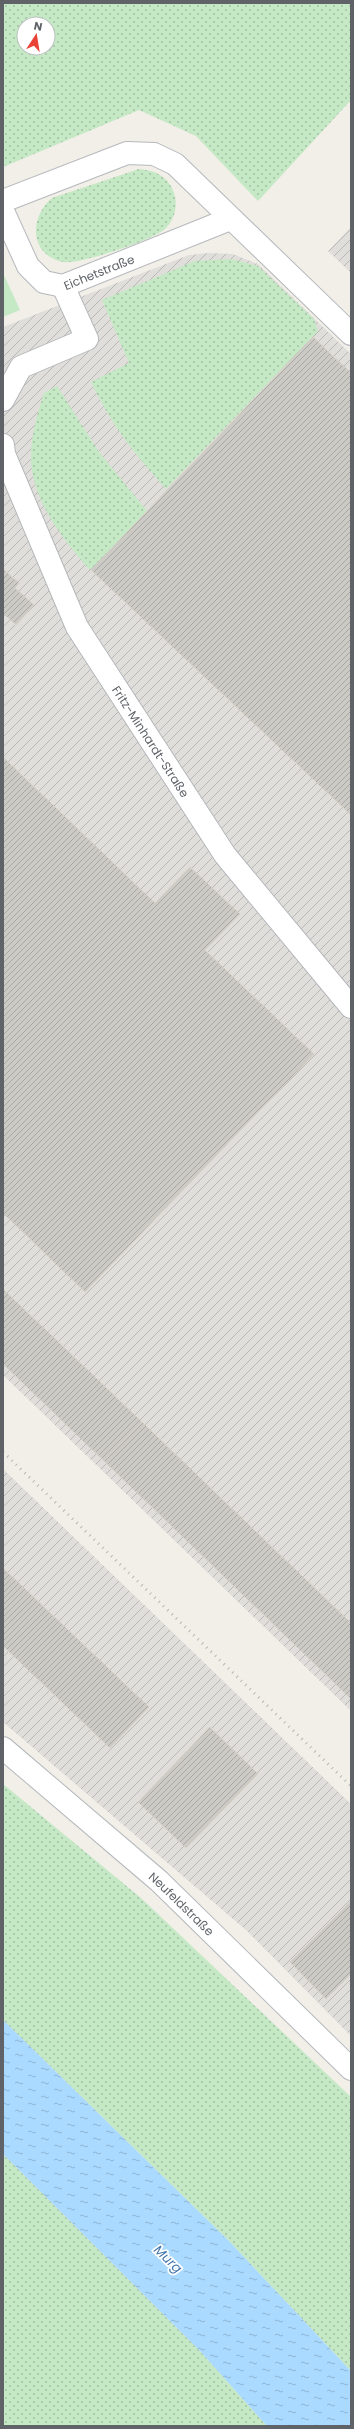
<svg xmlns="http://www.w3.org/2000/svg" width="354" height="2429" viewBox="0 0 354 2429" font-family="Poppins,sans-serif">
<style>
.industrial{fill:url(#industrial-furrows)}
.grass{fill:url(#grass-dots);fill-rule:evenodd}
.park{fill:#c5e8c5}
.water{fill:url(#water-ripples)}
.building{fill:url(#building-hatch);stroke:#d6d1c6}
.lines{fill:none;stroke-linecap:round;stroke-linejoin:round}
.minor-casing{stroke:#b5b8bc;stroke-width:24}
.minor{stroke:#fff;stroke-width:22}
.rail{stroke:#b6b7b8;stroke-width:3;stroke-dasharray:1 5;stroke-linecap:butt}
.labels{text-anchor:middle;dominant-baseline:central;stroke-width:3.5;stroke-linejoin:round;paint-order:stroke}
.street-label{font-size:12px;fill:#5f6368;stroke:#fff}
.water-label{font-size:13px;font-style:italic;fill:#4174aa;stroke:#fff}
</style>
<defs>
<pattern id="industrial-furrows" width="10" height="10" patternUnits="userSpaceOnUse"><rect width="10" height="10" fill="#e0deda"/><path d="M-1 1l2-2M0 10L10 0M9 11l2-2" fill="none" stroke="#b9b8b5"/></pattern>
<pattern id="grass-dots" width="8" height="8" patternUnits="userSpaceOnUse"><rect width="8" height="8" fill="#c5e8c5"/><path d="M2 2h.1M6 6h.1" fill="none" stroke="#a3c0a4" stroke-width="1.8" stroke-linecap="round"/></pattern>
<pattern id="water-ripples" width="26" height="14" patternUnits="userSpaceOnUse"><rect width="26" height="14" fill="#aadaff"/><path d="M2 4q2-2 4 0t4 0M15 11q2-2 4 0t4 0" fill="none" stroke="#8eb4d2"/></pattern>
<pattern id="building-hatch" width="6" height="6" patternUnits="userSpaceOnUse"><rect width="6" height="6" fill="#cccac5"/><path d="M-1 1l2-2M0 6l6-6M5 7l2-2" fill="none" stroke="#a9a8a4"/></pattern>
</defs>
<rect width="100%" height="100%" fill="#f1efe8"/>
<path class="industrial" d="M351,227V273L328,251Z
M208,253L233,254L258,264L351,354V1711L3,1375V327L189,255Z
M3,1469L351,1804V2036L247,1931L3,1722Z"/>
<path class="grass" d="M3,3H351V100L258,201L196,136L139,110L3,167ZM24,24H48V48H24Z
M139,169C155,170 169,177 174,193C178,205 175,219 166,228C156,239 79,265 63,262C29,255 29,217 52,198Z
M231,259L258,266L314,319L318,331L166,489C135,455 110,423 91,382L129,363L102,300L195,261Z
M57,386L99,452L147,511L90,570C64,541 34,503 31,462C30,438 37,415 44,393Z
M3,1784L141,1898L351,2097V2371L229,2241L3,2020Z
M3,2154L200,2351L267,2426H3Z"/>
<path class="park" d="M3,273L20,310L3,317Z"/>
<path class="water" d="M3,2020L229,2241L351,2371V2426H267L200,2351L3,2154Z"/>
<path class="building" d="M313,337L351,373V815L91,570Z
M3,569L19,583L15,588L34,605L16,625L3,613Z
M3,757L155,903L190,867L240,914L205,950L314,1054L85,1292L3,1213Z
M3,1289L142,1422L104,1461L3,1364Z
M142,1422L351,1623V1699L104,1461Z
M3,1568L149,1707L110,1748L3,1646Z
M210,1727L258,1774L186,1848L138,1802Z
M351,1901V1974L326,1999L290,1962Z"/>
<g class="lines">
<g class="minor-casing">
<g id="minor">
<path d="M3,201L127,153L154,154L175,164L351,334"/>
<path id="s1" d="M3,211L28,266L44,282L63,286L230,219"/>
<path d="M3,400L21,367L87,339L63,286"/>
<path id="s2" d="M3,445L4,454L77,627L225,855L351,1007"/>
<path id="s3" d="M3,1748L159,1881L351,2069"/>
</g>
</g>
<use href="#minor" class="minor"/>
<path class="rail" d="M3,1452L351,1786"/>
</g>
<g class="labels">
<g class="street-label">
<text stroke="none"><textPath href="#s1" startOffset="141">Eichetstraße</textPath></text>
<text stroke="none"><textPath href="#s2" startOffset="333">Fritz-Minhardt-Straße</textPath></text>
<text stroke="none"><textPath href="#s3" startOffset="237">Neufeldstraße</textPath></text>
</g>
<g class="water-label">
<text transform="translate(168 2259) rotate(44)">Murg</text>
</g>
</g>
<rect width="354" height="2429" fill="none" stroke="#5f6368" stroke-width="8"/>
<g transform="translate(36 36) rotate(12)"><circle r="19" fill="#ffffff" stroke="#bfc1c3"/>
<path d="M0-3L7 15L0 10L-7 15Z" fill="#ea4335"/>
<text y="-6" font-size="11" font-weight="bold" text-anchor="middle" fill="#5f6368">N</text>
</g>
</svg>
